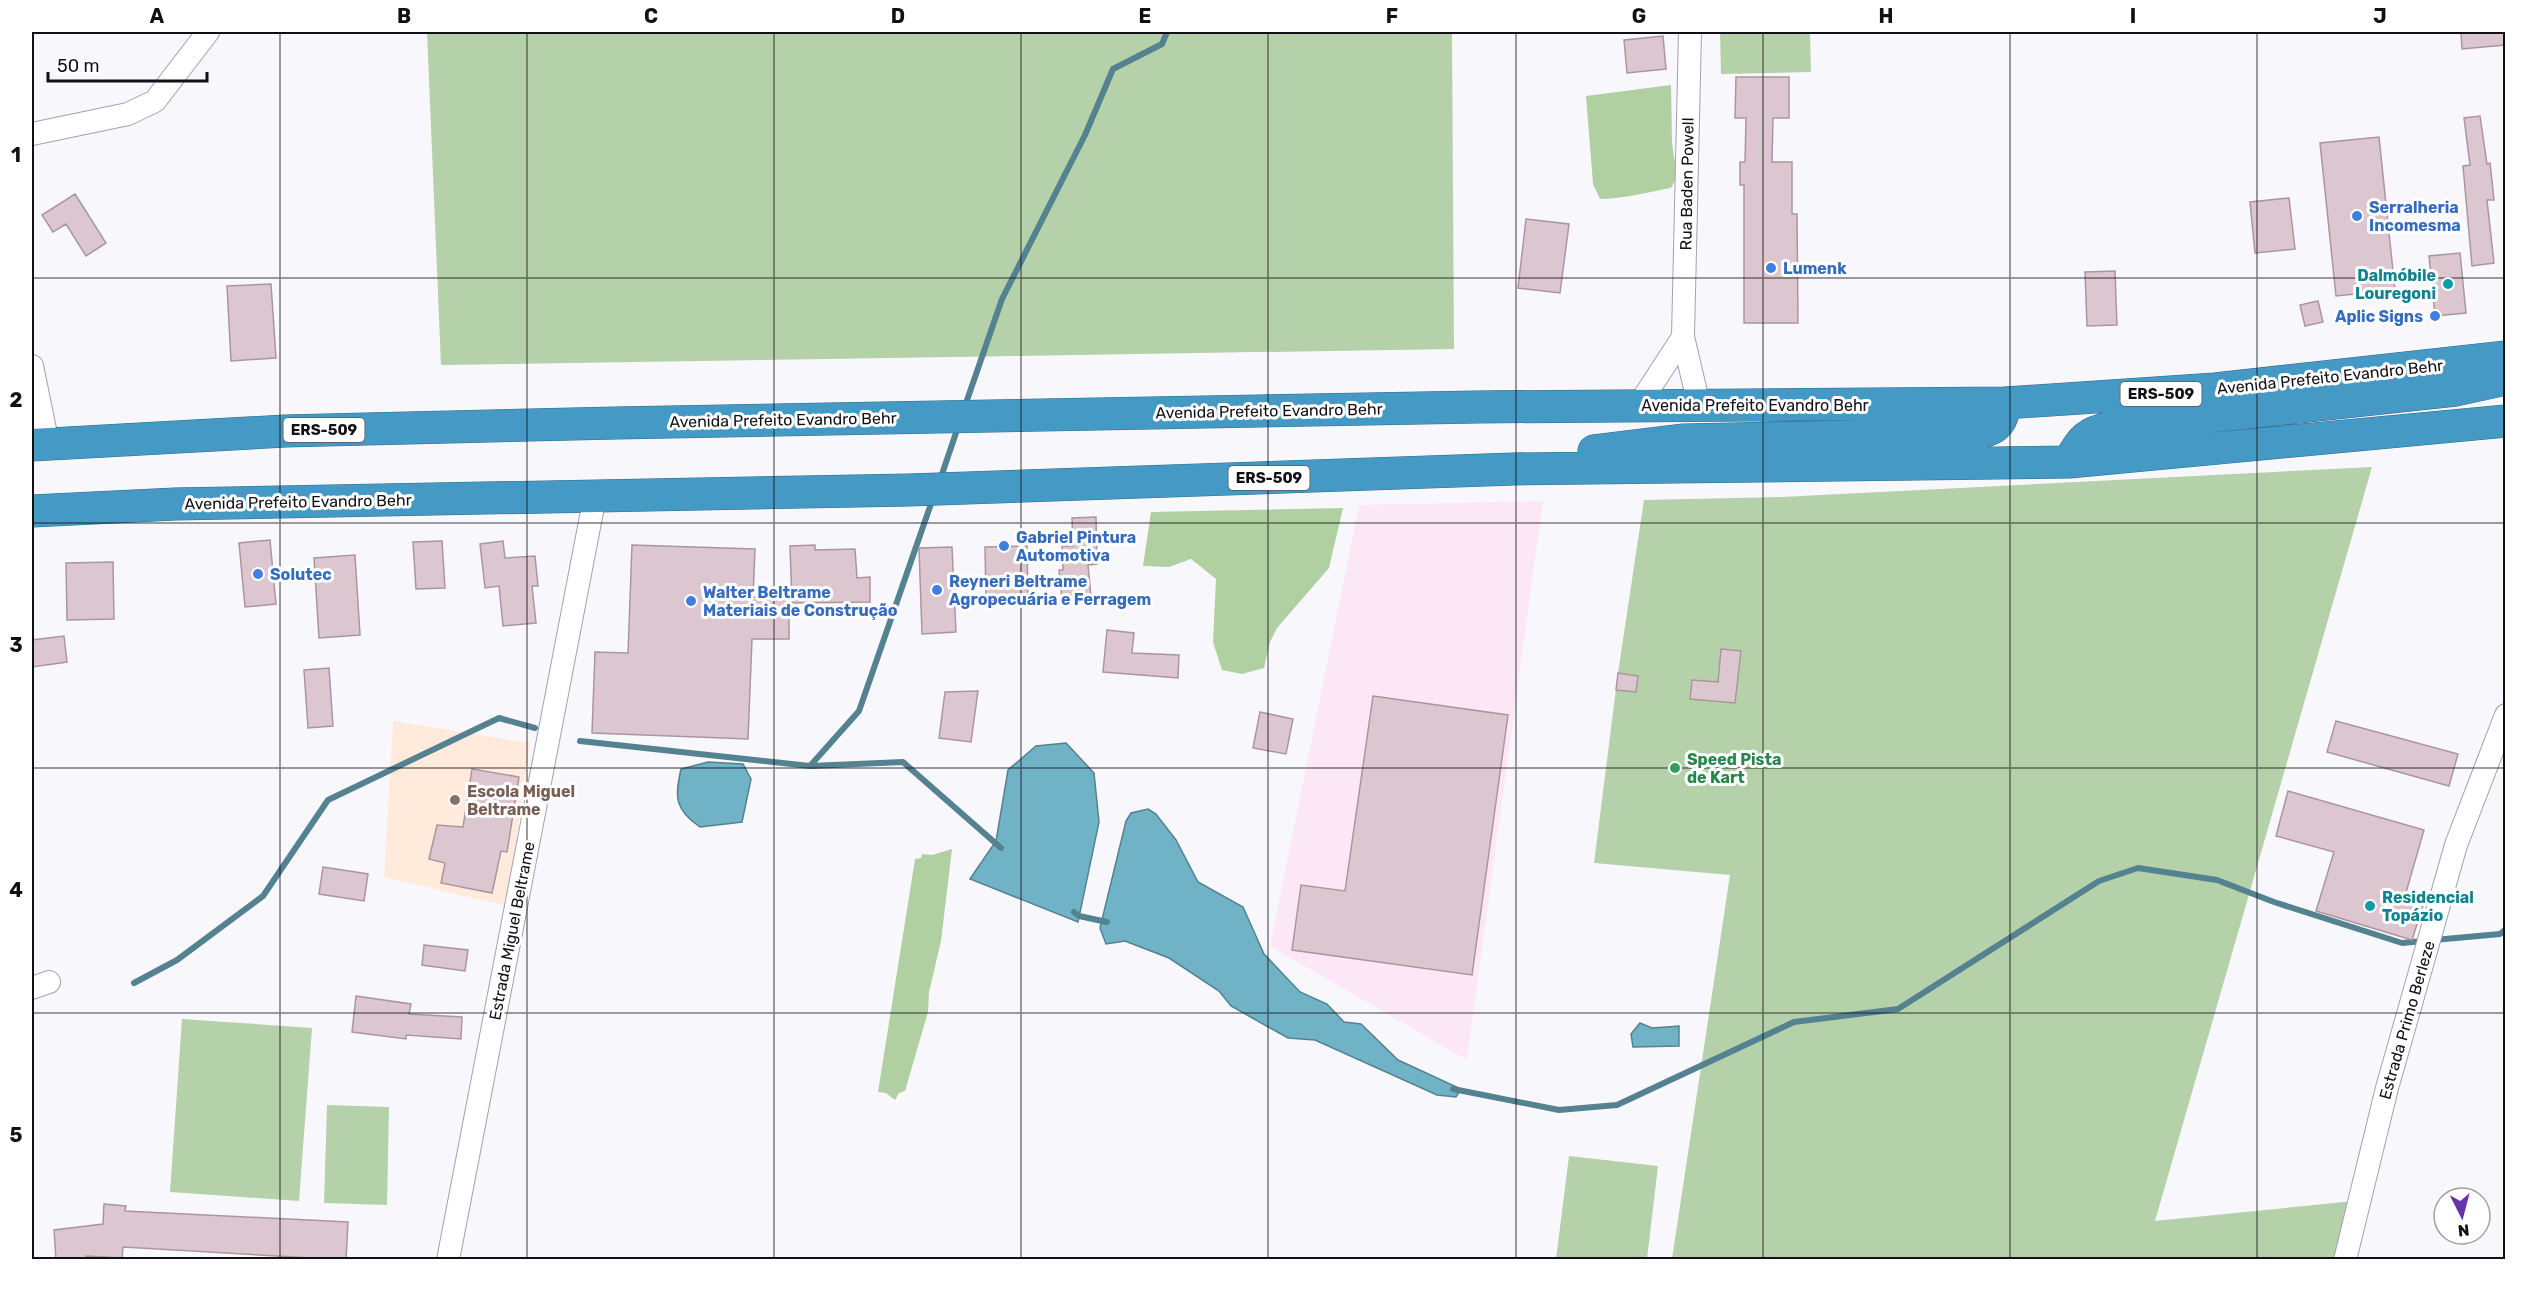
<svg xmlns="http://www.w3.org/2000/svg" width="2537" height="1291" viewBox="0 0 2537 1291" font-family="Rubik,sans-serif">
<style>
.industrial{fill:#fce7f7}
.education{fill:#ffeadc}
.green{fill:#b5d1a9}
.forest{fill:#b0d0a1}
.water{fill:#70b3c6;stroke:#548291;stroke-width:1.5}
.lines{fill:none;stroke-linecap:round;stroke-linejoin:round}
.stream{stroke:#548291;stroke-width:6}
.building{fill:#dcc6cf;stroke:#ab969f;stroke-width:1.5}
.minor-casing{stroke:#a2a0b3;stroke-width:24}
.highway-casing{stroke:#326a87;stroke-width:33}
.minor{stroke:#fff;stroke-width:22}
.highway{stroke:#449ac4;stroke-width:32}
.grid{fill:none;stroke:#111016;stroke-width:1.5;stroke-opacity:0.55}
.shop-dot{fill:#3f7fe0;stroke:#fff;stroke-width:2}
.culture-dot{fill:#0f9aa8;stroke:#fff;stroke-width:2}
.leisure-dot{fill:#2e9e5b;stroke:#fff;stroke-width:2}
.education-dot{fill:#8d6e63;stroke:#fff;stroke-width:2}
.labels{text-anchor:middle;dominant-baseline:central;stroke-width:6;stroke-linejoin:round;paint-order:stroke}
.shield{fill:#fff;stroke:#58585c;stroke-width:1.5}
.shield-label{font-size:15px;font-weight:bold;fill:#111016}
.street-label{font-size:16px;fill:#111016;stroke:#fff}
.shop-label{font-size:16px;font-weight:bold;fill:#366cbe;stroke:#fff;text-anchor:start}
.culture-label{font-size:16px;font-weight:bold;fill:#0d838f;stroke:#fff;text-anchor:end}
.leisure-label{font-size:16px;font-weight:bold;fill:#27864d;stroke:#fff;text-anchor:start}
.education-label{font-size:16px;font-weight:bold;fill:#785e54;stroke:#fff;text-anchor:start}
.neatline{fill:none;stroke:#111016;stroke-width:2}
.grid-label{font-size:20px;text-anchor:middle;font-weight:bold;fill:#111016}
</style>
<rect width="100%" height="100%" fill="#f8f8fc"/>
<path class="industrial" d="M1543,501L1467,1060L1270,946L1359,505Z"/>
<path class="education" d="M393,721L530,743L507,906L384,877Z"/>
<path class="green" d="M427,32H1452L1454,349L441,365Z
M1720,32H1810L1811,72L1721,74Z
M2372,467L2155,1221L2354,1201L2338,1259H1672L1730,875L1594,863L1618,673L1644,500L1781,497Z
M182,1019L312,1028L299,1201L170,1192Z
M327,1105L389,1107L387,1205L324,1203Z
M1569,1156L1658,1166L1647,1259H1556Z"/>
<path class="forest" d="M1671,85L1672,143L1677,177L1671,188C1648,192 1623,199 1600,199L1593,184L1586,96Z
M1343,508L1329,568L1277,628L1270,642L1264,668L1242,674L1222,670L1213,642L1216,579L1191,559L1169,567L1143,566L1151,512Z
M952,849L941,941L929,992L928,1012L905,1091L899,1093L895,1100L886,1093L878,1092L915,859L921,858L922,854L932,855Z"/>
<path class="water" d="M1066,743L1094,773L1099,822L1078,922L970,879L996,841L1008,770L1036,746Z
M708,762L743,764L751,779L742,822L700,827C674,809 675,797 681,769Z
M1148,809L1156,814L1176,840L1198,882L1243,907L1264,954L1300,992L1327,1004L1344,1022L1361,1024L1398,1060L1461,1089L1456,1097L1437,1095L1315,1040L1288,1038L1231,1006L1219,991L1169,958L1125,941L1106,944L1100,928L1126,821L1131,813Z
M1640,1023L1652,1028L1679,1026V1046L1633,1047L1631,1034Z"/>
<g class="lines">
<path class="stream" d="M965,406L1002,299L1085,135L1113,69L1162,44L1167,32
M940,480L958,427
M580,741L810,766L859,711L933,498
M810,766L903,762L1001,848
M1074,912L1079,916L1107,922
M2434,940L2500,934L2506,929
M134,983L177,960L263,896L328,800L499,718L535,728
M1453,1089L1559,1110L1617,1105L1794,1022L1898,1009L2099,881L2138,868L2217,880L2274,902L2402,943L2423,941"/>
</g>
<path class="building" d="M2505,32V45L2462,49L2461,33Z
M1663,36L1666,69L1627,73L1624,40Z
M1736,77H1789V118H1773L1772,162H1792V214H1797L1798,323H1744V185H1740V162H1745L1746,118H1735Z
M2480,116L2487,164L2490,163L2494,200H2487L2494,263L2472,266L2463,166L2470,165L2464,118Z
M2379,137L2395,290L2336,296L2320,143Z
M75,194L106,243L86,256L66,224L53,232L42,215Z
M2289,198L2295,249L2255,253L2250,202Z
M1526,219L1569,224L1560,293L1518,288Z
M2460,253L2466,313L2435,316L2429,256Z
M2115,271L2117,325L2087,326L2085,272Z
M271,284L276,358L231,361L227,286Z
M2318,301L2323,322L2305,326L2300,305Z
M1096,517L1097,564L1088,565L1091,596L1062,599L1059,570H1063L1062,546H1073L1072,518Z
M270,540L276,604L245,607L239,543Z
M442,541L445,588L416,589L413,542Z
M503,541L505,558L535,556L538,586H532L536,623L503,626L499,586L485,588L480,544Z
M632,545L755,549L753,597L789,596V639H752L748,739L592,733L595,652L628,653Z
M815,545V550L855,549L857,578L870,577V602L792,603L790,546Z
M1027,546L1028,600L986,601L985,547Z
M952,547L956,632L922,634L919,548Z
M355,555L360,635L319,638L314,558Z
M113,562L114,619L67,620L66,563Z
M1107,630L1134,633L1132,653L1179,655L1178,678L1103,672Z
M64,636L67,662L32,667V640Z
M1721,649L1741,651L1735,703L1690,699L1692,680L1718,682Z
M329,668L333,726L308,728L304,670Z
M1618,673L1638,676L1636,692L1616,690Z
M978,691L971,742L939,738L945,692Z
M1373,696L1508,715L1472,975L1292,950L1301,885L1345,891Z
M1260,712L1293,719L1286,754L1253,748Z
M2336,721L2458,754L2449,786L2327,752Z
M472,769L519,777L507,852L501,851L492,893L441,883L445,863L429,859L437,825L463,827Z
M2288,791L2424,830L2405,896L2424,902L2412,940L2316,911L2334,852L2276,836Z
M323,867L368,874L364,901L319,894Z
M424,945L468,950L465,971L422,965Z
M356,996L411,1004L409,1014L462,1017L461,1039L406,1035V1039L352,1032Z
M104,1204L126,1206L125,1211L348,1222L346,1260L123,1247L122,1258L86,1256L85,1260H56L54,1230L103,1224Z"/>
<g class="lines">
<g class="minor-casing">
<path id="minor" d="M1690,32L1683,337L1699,405
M32,134L128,114L155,101L208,32
M32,366L48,444
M1638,406L1683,337
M32,988L49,982
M448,1260L595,496
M2345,1260L2387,1088L2456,845L2506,715"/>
</g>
<g class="highway-casing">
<path id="highway" d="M32,445L285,431L616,423L1476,407L2005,403L2215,389L2506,357
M1594,451L1684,440L1967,434C1991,430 2002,430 2005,403
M2069,462C2081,439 2087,432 2113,427L2456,390L2506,379
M32,511L175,504L909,490L1514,469L2069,462L2506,421"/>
</g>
<use href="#minor" class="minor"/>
<use href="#highway" class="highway"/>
</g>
<path class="grid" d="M280,32V1260M527,32V1260M774,32V1260M1021,32V1260M1268,32V1260M1516,32V1260M1763,32V1260M2010,32V1260M2257,32V1260M32,278H2506M32,523H2506M32,768H2506M32,1013H2506"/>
<g class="shop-dot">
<circle cx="2357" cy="216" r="6"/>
<circle cx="1771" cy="268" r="6"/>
<circle cx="2435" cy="316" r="6"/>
<circle cx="1004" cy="546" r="6"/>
<circle cx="258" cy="574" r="6"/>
<circle cx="937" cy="590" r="6"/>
<circle cx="691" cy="601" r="6"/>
</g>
<g class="culture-dot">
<circle cx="2448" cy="284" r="6"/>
<circle cx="2370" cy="906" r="6"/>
</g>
<circle class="leisure-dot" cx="1675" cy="768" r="6"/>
<circle class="education-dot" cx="455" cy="800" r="6"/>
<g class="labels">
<g class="shield">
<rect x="2120.5" y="382" width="81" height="24" rx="4.5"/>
<rect x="283.5" y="418" width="81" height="24" rx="4.5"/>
<rect x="1228.5" y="466" width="81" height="24" rx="4.5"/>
</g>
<g class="shield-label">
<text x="2161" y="394">ERS-509</text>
<text x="324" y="430">ERS-509</text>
<text x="1269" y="478">ERS-509</text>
</g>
<g class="street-label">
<text transform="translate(1687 184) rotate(-89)">Rua Baden Powell</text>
<text transform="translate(2330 377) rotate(-6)">Avenida Prefeito Evandro Behr</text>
<text x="1755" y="405">Avenida Prefeito Evandro Behr</text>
<text transform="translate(1269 411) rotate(-1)">Avenida Prefeito Evandro Behr</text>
<text transform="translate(783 420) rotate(-1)">Avenida Prefeito Evandro Behr</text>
<text transform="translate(298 502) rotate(-1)">Avenida Prefeito Evandro Behr</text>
<text transform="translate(512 931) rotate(-79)">Estrada Miguel Beltrame</text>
<text transform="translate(2407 1020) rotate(-74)">Estrada Primo Berleze</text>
</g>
<g class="shop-label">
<text x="2369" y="207">Serralheria<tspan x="2369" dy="18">Incomesma</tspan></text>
<text x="1783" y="268">Lumenk</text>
<text x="2423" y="316" text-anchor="end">Aplic Signs</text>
<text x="1016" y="537">Gabriel Pintura<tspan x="1016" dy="18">Automotiva</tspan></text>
<text x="270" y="574">Solutec</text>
<text x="949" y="581">Reyneri Beltrame<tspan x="949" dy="18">Agropecuária e Ferragem</tspan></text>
<text x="703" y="592">Walter Beltrame<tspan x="703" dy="18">Materiais de Construção</tspan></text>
</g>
<g class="culture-label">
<text x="2436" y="275">Dalmóbile<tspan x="2436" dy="18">Louregoni</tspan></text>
<text x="2382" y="897" text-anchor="start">Residencial<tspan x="2382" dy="18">Topázio</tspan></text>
</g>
<g class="leisure-label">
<text x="1687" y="759">Speed Pista<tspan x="1687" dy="18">de Kart</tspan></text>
</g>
<g class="education-label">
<text x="467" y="791">Escola Miguel<tspan x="467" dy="18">Beltrame</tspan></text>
</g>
</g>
<rect width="2537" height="1291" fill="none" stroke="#ffffff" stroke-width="66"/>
<g transform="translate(2462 1216) rotate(174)"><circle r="28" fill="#ffffff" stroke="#a09fa2" stroke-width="1.5"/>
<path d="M0-4.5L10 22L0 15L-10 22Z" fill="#6733aa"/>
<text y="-9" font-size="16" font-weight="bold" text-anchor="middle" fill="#111016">N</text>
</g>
<path d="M48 72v9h159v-9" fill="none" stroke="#111016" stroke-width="3"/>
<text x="57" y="72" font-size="18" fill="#111016" stroke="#ffffff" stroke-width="4.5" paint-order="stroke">50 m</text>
<rect x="33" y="33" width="2471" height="1225" class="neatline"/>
<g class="grid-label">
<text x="157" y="23">A</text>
<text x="404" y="23">B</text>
<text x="651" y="23">C</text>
<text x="898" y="23">D</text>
<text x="1145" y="23">E</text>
<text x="1392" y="23">F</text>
<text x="1639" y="23">G</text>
<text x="1886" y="23">H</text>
<text x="2133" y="23">I</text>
<text x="2380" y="23">J</text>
<text x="16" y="162">1</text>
<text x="16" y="407">2</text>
<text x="16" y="652">3</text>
<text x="16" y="897">4</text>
<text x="16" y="1142">5</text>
</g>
</svg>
